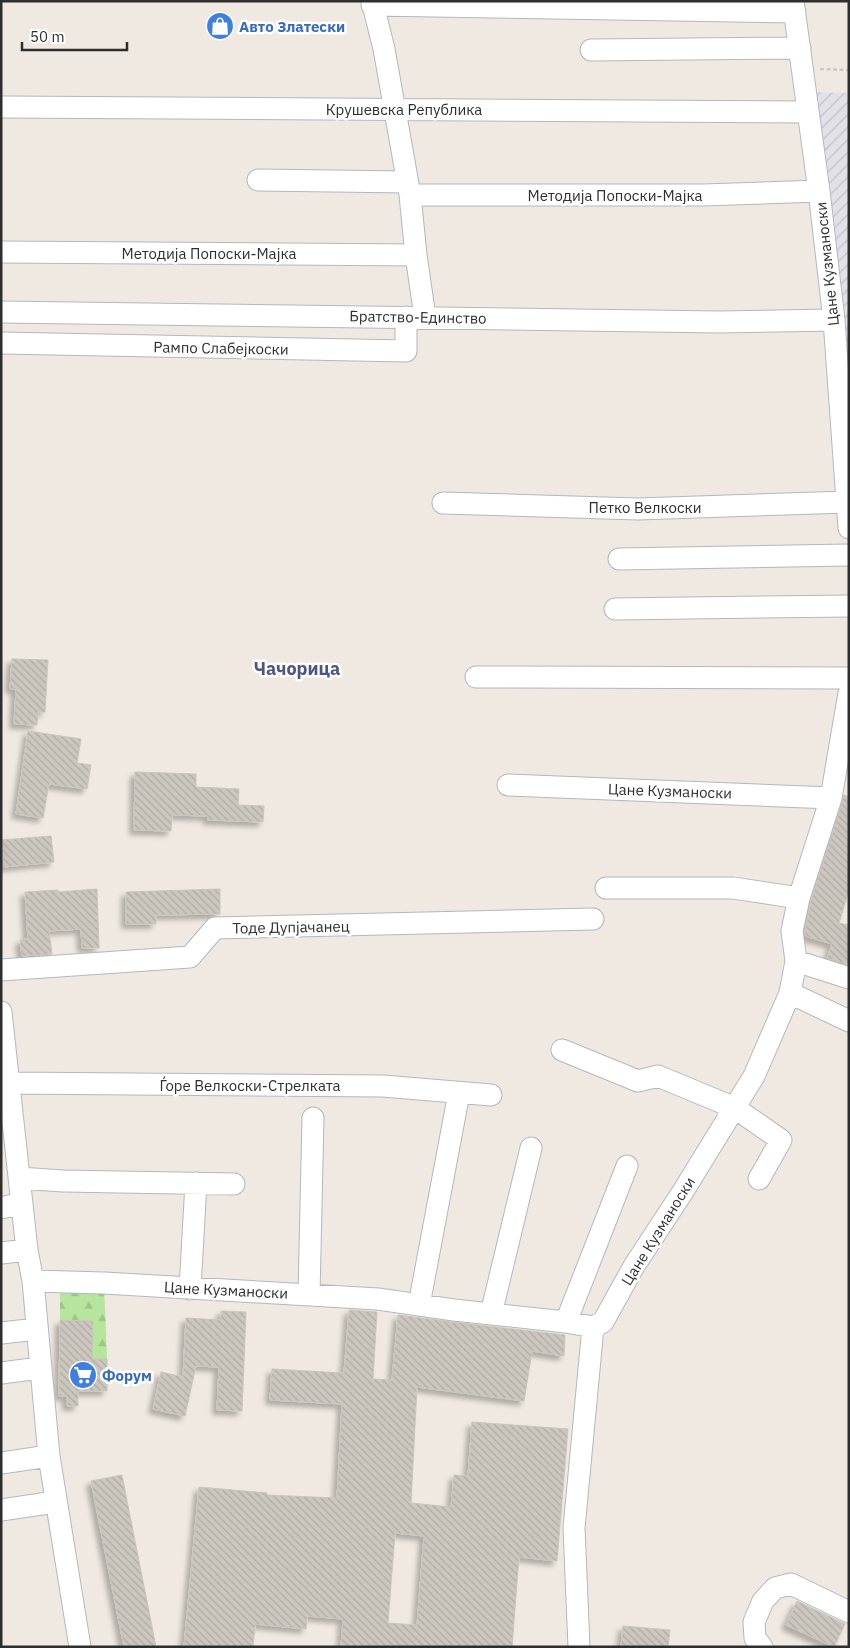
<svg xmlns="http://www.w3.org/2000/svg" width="850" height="1648" viewBox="0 0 850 1648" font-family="'IBM Plex Sans',sans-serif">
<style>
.industrial{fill:url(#industrial-furrows)}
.forest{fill:url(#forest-firs)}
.building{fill:url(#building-back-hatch);stroke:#cbc5ba;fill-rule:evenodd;filter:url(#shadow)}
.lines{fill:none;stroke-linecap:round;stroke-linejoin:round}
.minor-casing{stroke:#b4b7c1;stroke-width:23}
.path{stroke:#c9c9c9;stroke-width:2.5;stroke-dasharray:4 2.5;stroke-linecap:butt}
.minor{stroke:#fff;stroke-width:21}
.labels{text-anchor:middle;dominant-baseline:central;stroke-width:5;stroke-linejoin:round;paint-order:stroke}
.shop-label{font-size:15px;font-weight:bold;fill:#366cbe;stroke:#fff;text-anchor:start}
.street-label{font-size:15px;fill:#2e2e2e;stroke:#fff}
.quarter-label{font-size:18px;font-weight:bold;fill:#4d5680;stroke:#fff}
</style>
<defs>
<pattern id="industrial-furrows" width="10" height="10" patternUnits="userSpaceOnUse" patternTransform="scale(1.25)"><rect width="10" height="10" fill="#e3e1e8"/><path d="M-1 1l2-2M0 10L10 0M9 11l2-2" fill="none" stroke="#c3c1c7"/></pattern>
<pattern id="forest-firs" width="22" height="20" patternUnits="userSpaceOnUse" patternTransform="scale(1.25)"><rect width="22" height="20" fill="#b6e59e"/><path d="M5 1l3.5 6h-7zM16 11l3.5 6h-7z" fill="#9dc588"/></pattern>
<pattern id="building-back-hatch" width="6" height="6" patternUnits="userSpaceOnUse" patternTransform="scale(1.25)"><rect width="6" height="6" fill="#cbc7bf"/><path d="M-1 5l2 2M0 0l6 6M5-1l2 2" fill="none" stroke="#afaba4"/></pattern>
<filter id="shadow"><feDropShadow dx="-4.5" dy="4.5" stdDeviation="2.5" flood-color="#0004"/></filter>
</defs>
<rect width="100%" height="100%" fill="#efe9e1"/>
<path class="industrial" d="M806,92L849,93V528Z"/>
<path class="forest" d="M60,1283H104L107,1359H92L93,1321L60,1320Z"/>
<path class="building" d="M12,659L48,660L45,712H38L37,725L14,724L16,689H10Z
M28,731L81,739L77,763L91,765L87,789L49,784L43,818L16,814Z
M135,772L196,774V787L239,789L238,805L264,806L263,822L208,820V816L172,815L171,831L134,830Z
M844,795L849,797V890L839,923L849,925V965L827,958L832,944L805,936V931L811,901Z
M51,836L54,862L4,867L2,840Z
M97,889L99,948H82L81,929L49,931L52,954L22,956L20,940L28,939L25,892L58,890V892Z
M220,889V914L156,915V924H126V892Z
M349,1310L377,1312L373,1379L392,1380L398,1315L452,1322L565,1335L564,1356L532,1351L524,1401L417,1387L411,1503L451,1507L454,1475L468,1476L472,1422L568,1429L557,1561L519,1557L512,1647H341L343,1619L307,1616L306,1629L255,1624L253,1647H184L199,1487L267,1493V1495L337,1498L342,1404L270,1400L272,1369L344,1373ZM395,1533L424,1536L417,1625L388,1623Z
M221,1311L246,1312L242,1411L217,1410L219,1367L196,1366L185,1416L153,1409L161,1372L183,1377L186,1318L221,1320Z
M60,1320L93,1321L92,1359H107V1391H78V1406H67V1396H59Z
M122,1475L156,1647H124L91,1481Z
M797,1601L845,1624L834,1647L786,1625Z
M623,1626L670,1630L668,1647H621Z"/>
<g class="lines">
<g class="minor-casing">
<path id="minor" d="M372,1L384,49L410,195L416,255L425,317
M793,1L819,191L834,320L849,528
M372,5L795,12
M591,50L800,48
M1,107L808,112
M258,180L407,182
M410,195H703L819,191
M1,252L416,255
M1,312L719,322L834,320
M1,343L406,351V317
M443,503L638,509L847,502
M619,559L849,555
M615,609L849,606
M476,677L849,678
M508,785L831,798
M606,888H733L799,898
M796,961L849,978
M1,970L190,957L215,928L593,919
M790,993L849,1021
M1,1012L27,1250L33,1281L49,1456L80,1647
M562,1050L638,1081L658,1076L735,1108L781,1140L759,1179
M9,1083L383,1086L491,1095
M19,1178L63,1181L234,1184
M1,1208L22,1203
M1,1253L27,1250
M33,1281L104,1283L378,1299L454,1310L566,1322L593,1327L603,1322L634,1266L682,1193L754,1076L790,993L796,961L792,931L799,898L831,798L849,693
M190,1289L196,1183
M309,1294L313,1118
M419,1305L459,1093
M491,1314L531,1148
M566,1322L627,1166
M1,1333L37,1329
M1,1373L40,1368
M1,1463L49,1456
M1,1510L55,1502
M579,1647L574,1528L593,1327
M762,1647L755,1638L754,1622L763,1601L775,1588L791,1584L849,1612"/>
</g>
<path class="path" d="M820,69L849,70"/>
<use href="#minor" class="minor"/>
</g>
<defs>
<g id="shop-disc" transform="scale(1.4375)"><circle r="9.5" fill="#3f7fe0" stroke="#fff"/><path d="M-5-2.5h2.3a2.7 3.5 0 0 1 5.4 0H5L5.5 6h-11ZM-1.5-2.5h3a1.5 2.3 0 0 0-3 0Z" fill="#fff"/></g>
<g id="supermarket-disc" transform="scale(1.4375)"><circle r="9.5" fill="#3f7fe0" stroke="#fff"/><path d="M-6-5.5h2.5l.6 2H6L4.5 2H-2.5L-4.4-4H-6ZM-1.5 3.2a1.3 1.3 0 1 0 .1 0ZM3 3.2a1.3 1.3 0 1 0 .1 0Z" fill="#fff"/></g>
</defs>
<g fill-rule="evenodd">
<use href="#shop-disc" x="220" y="26"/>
<use href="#supermarket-disc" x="83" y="1375"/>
</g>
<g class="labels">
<g class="shop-label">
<text x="239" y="26">Авто Златески</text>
<text x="102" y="1375">Форум</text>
</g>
<g class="street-label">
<text x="404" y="109">Крушевска Република</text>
<text x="615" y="195">Методија Попоски-Мајка</text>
<text x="209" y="253">Методија Попоски-Мајка</text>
<text transform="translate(827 264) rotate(-96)">Цане Кузманоски</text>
<text transform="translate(418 317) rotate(1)">Братство-Единство</text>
<text transform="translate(221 348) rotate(1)">Рампо Слабејкоски</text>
<text x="645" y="507">Петко Велкоски</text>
<text transform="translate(670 791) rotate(2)">Цане Кузманоски</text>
<text transform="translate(291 927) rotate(-1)">Тоде Дупјачанец</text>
<text x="250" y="1085">Ѓоре Велкоски-Стрелката</text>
<text transform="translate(658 1231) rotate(-58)">Цане Кузманоски</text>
<text transform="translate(226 1290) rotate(3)">Цане Кузманоски</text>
</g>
<g class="quarter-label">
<text x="297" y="668">Чачорица</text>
</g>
</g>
<rect width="850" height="1648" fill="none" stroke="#2e2e2e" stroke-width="5"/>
<path d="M22 42v8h105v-8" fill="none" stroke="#2e2e2e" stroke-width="2.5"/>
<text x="30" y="42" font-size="15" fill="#2e2e2e" stroke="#ffffff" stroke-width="4" paint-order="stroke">50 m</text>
</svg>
